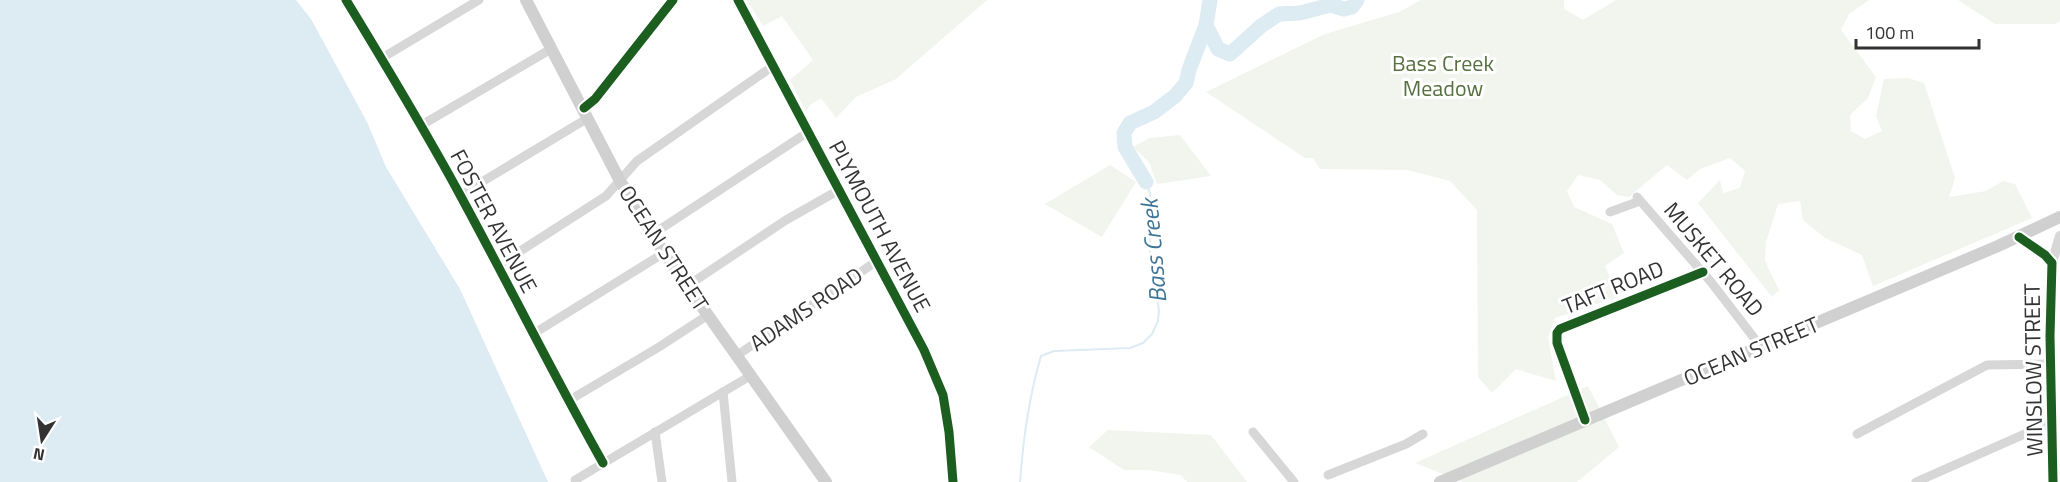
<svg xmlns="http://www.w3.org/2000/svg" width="2060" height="482" font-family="'Titillium Web',sans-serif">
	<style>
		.green { fill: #f1f5ed }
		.water { fill: #ddebf3 }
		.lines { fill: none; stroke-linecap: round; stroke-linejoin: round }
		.stream { stroke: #ddebf3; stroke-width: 2 }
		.river { stroke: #ddebf3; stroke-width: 15 }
		.minor { stroke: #d7d7d7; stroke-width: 9 }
		.tertiary { stroke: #d7d7d7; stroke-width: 10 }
		.secondary { stroke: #d0d0d0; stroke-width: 12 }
		.cycleway-casing { stroke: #fff; stroke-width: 13 }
		.cycleway { stroke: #1b5e20; stroke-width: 9 }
		.labels { text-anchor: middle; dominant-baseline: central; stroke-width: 6; stroke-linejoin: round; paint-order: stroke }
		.park-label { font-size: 22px; fill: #56703f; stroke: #fff }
		.street-label { font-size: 22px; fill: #333; stroke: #fff }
		.water-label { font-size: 24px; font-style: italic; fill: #3f7597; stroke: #fff }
	</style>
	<rect width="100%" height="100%" fill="#fff"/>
	<g class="green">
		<polygon points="747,0 987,0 896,79 856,97 836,118 821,98 810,105 806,112 790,80 813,60 782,16 763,26"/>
		<polygon points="1421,0 1564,0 1564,9 1583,20 1616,0 1869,0 1849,14 1841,30 1876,77 1868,98 1850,115 1851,131 1865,139 1882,131 1876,116 1884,79 1908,78 1924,83 1955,178 1949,197 1986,191 2003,181 2015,184 2032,218 1873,286 1862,255 1825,238 1803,220 1800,201 1778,204 1766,242 1765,261 1779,290 1772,297 1698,203 1720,180 1723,193 1740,188 1745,171 1730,158 1700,169 1687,180 1667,165 1629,197 1617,195 1600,180 1578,175 1567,191 1574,207 1612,224 1624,253 1605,266 1618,297 1555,318 1548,338 1556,381 1516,369 1492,393 1478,377 1477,210 1450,181 1407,170 1320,169 1313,158 1305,158 1206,92 1325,34 1399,12"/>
		<polygon points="1958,0 2060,0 2060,21 2055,24 1995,24"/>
		<polygon points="1180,135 1211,176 1157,184 1149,162 1133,147 1150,138"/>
		<polygon points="1110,165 1136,182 1102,237 1045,204"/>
		<polygon points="1588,386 1619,447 1577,482 1464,482 1415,463"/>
		<polygon points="1108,430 1211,435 1247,482 1187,482 1181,475 1148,470 1124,470 1089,447"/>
	</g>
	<polygon class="water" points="0,0 296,0 311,19 367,122 386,167 460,289 548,482 0,482"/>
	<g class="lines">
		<path class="stream" d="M1020,482C1023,440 1029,397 1041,356L1054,351L1130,348L1143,343L1152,334L1158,321L1159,310L1150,259V194L1146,182"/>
		<g class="river">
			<polyline points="1206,25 1218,49 1230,54 1261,26 1279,14 1300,13 1331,5 1344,9 1352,7 1357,0"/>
			<polyline points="1146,182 1125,147 1124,133 1130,123 1154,112 1175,96 1186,83 1189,70 1206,25 1210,0"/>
		</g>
		<g class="minor">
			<path d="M346,0C385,64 423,127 459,193C508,283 553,374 603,463"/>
			<polyline points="382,58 479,0"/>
			<polyline points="584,108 595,99 673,0"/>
			<polyline points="420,126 551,49"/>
			<polyline points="460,195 588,118"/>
			<polyline points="1637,197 1711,282 1761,347"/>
			<polyline points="1610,212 1640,201"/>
			<polyline points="653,234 808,132"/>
			<polyline points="497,266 606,196 637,161 773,66"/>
			<polyline points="687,286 786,220 839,190"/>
			<polyline points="533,334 664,253"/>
			<polyline points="736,356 877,261"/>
			<polyline points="723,392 732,482"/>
			<polyline points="568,401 659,347 708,315"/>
			<polyline points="1585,420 1557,343 1557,333 1560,329 1703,272"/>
			<polyline points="655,432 662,482"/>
			<polyline points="1253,432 1294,482"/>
			<polyline points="1857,434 1987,365 2050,364"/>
			<polyline points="1328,475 1406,444 1423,434"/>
			<polyline points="575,480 750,376"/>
			<polyline points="1916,482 2052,422"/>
		</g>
		<g class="tertiary">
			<polyline points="738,0 924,350 943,395 949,432 953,482"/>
			<polyline points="2019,237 2045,255 2052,263 2050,336 2053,482"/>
			<polyline points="2052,263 2060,236"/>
		</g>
		<g class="secondary">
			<polyline points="526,0 620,181 664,253 826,482"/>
			<polyline points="1440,482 1998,246 2060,217"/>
		</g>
		<g class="cycleway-casing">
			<g id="cycleway">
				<path d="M346,0C385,64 423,127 459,193C508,283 553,374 603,463"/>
				<polyline points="738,0 924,350 943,395 949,432 953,482"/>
				<polyline points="584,108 595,99 673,0"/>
				<polyline points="2019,237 2045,255 2052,263 2050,336 2053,482"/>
				<polyline points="1585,420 1557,343 1557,333 1560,329 1703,272"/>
			</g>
		</g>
		<use href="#cycleway" class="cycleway"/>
	</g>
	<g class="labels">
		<g class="park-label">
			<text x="1443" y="63">Bass Creek<tspan x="1443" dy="25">Meadow</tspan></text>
		</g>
		<g class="street-label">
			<text transform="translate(494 221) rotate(62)">FOSTER AVENUE</text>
			<text transform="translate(880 226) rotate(62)">PLYMOUTH AVENUE</text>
			<text transform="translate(664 248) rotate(57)">OCEAN STREET</text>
			<text transform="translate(1714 259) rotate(50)">MUSKET ROAD</text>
			<text transform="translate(1613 287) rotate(-22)">TAFT ROAD</text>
			<text transform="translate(806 309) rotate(-34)">ADAMS ROAD</text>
			<text transform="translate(1751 351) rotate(-23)">OCEAN STREET</text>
			<text transform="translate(2033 370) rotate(-91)">WINSLOW STREET</text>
		</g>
		<g class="water-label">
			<text transform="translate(1153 251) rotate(-95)">Bass Creek</text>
		</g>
	</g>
	<g transform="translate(42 440) rotate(192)" stroke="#ffffff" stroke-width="4.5" paint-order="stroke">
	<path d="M0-4.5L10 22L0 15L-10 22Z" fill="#333333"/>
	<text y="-9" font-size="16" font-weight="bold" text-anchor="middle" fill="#333333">N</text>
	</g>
	<path d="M1856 39v9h123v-9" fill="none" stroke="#333333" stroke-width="3"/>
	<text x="1865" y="39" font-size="18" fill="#333333" stroke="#ffffff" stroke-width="4.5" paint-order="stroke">100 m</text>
</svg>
